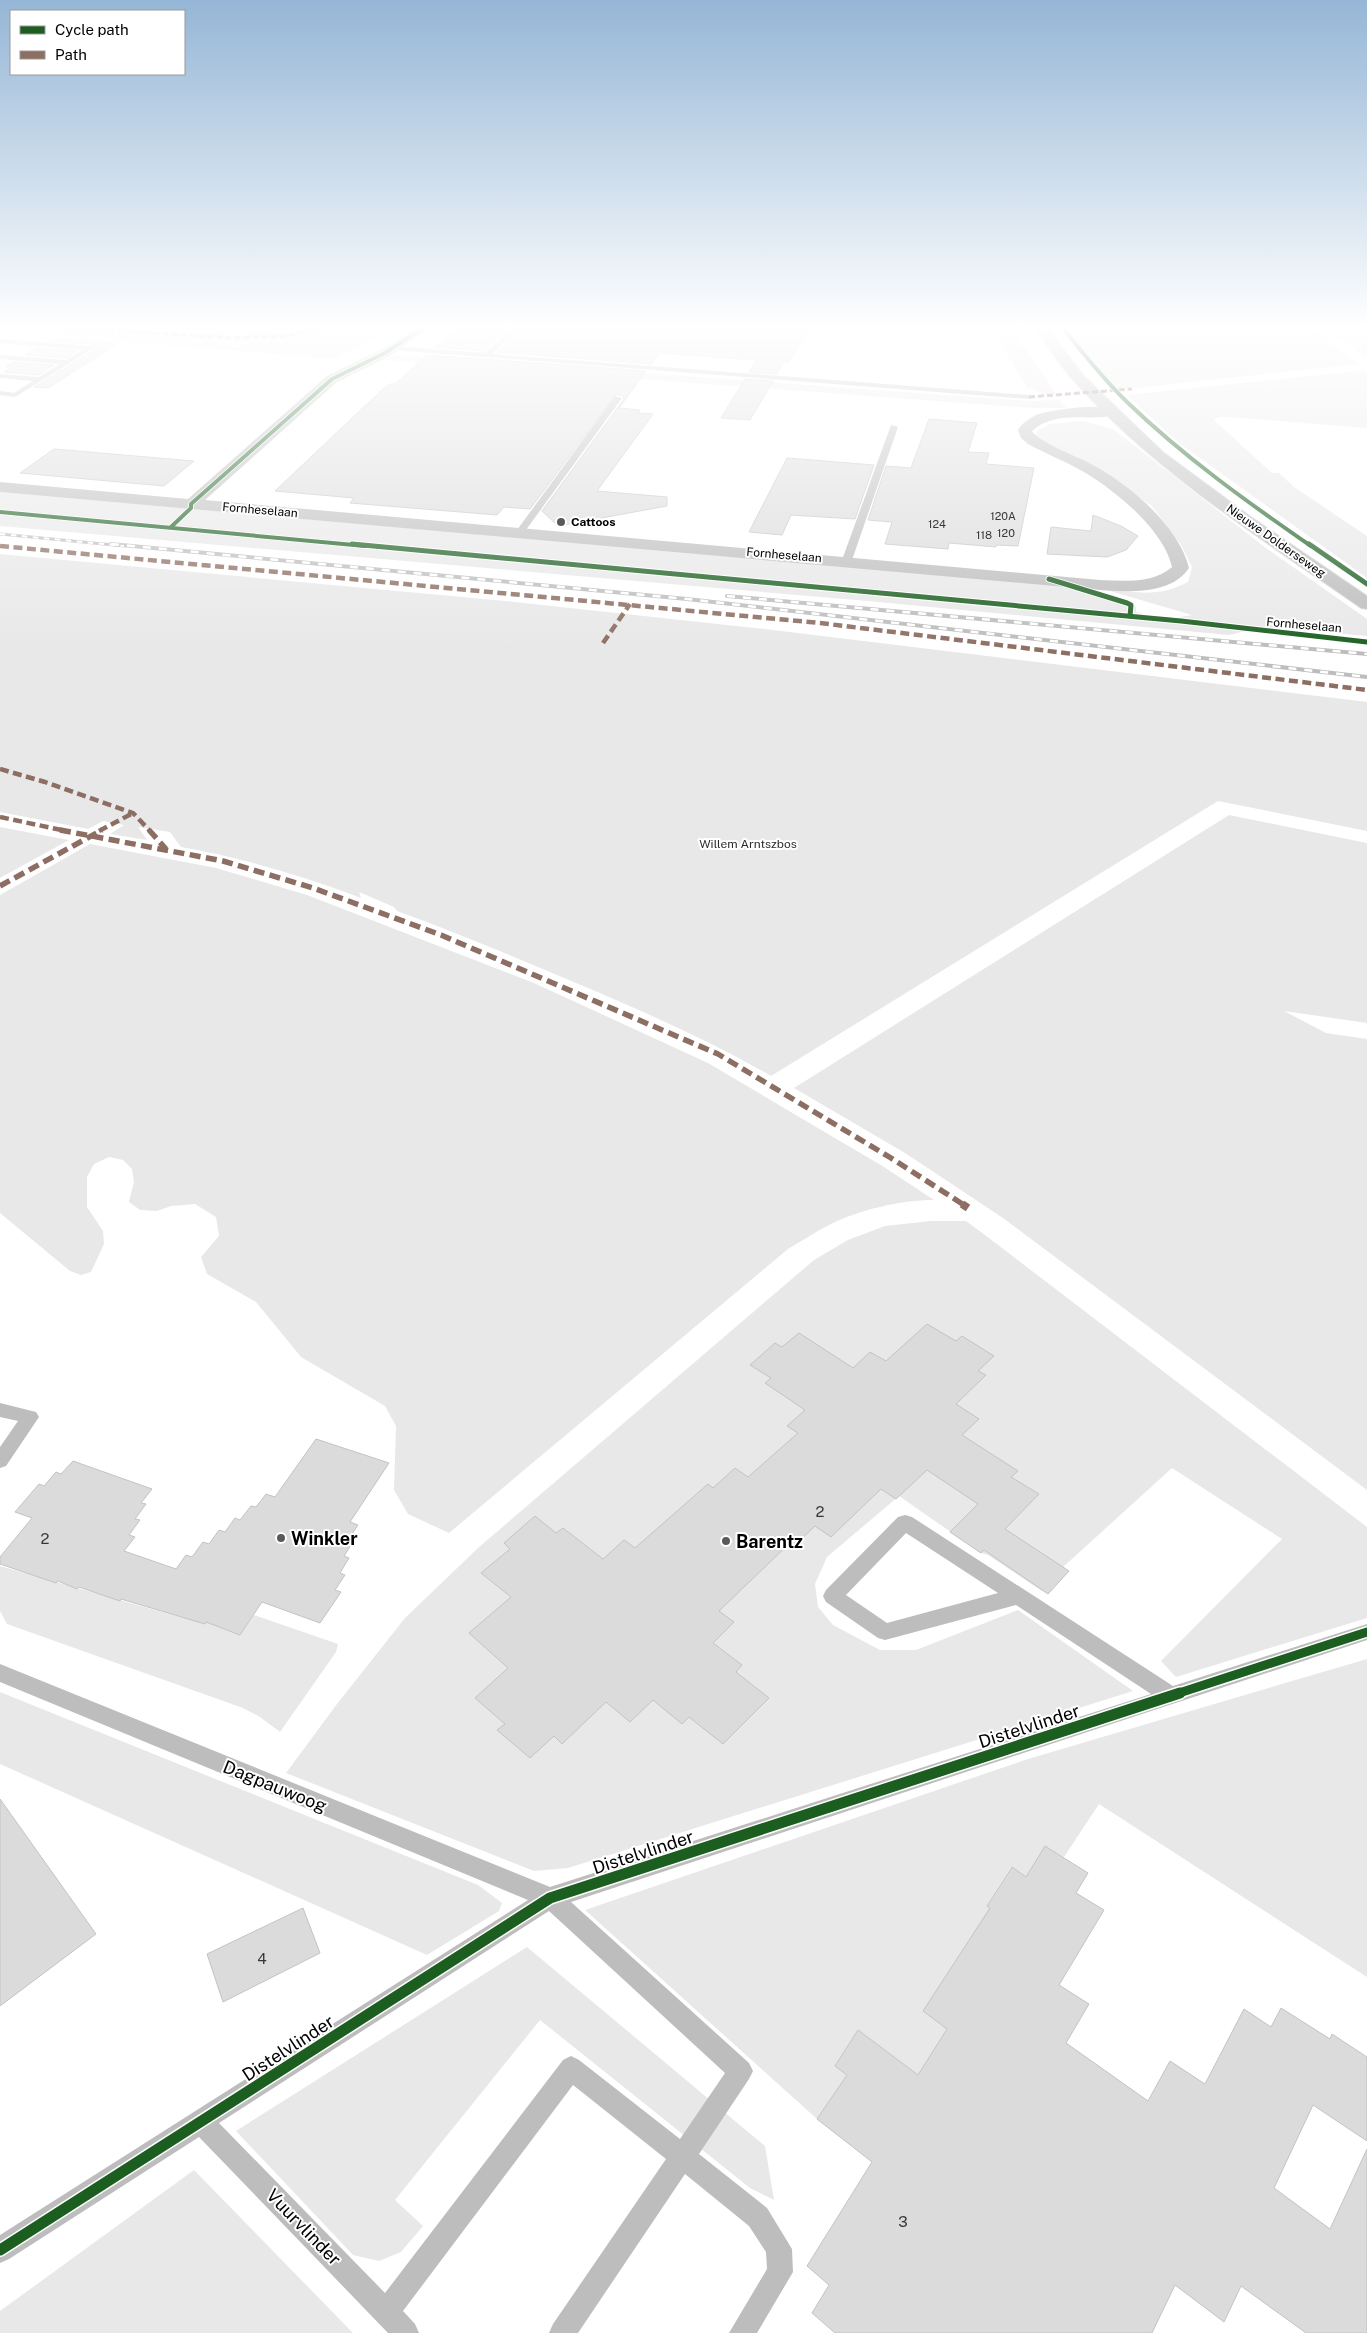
<svg xmlns="http://www.w3.org/2000/svg" width="1367" height="2333" font-family="'Public Sans',sans-serif">
	<style>
		.green { fill: #e8e8e8 }
		.building { fill: #dbdbdb; stroke: #c3c3c3 }
		.lines { fill: none; stroke-linecap: round; stroke-linejoin: round }
		.primary-casing { stroke: #dbdbdb; stroke-width: 2 }
		.lane { fill: #bdbdbd; fill-rule: evenodd }
		.street { fill: #bdbdbd; fill-rule: evenodd }
		.primary { fill: #bdbdbd; fill-rule: evenodd }
		.rail-far1-casing { stroke: #bdbdbd; stroke-width: 3 }
		.rail-casing { stroke: #bdbdbd; stroke-width: 4 }
		.rail-far1 { stroke: #fff; stroke-width: 2; stroke-dasharray: 5.5; stroke-linecap: butt }
		.rail { stroke: #fff; stroke-width: 2.5; stroke-dasharray: 8; stroke-linecap: butt }
		.quiet-far3 { stroke: #8d6e63; stroke-width: 3; stroke-dasharray: 6 3; stroke-linecap: butt }
		.quiet-far2 { stroke: #8d6e63; stroke-width: 4.5; stroke-dasharray: 9 4.5; stroke-linecap: butt }
		.quiet-far1 { stroke: #8d6e63; stroke-width: 5.5; stroke-dasharray: 11 5.5; stroke-linecap: butt }
		.quiet { stroke: #8d6e63; stroke-width: 8; stroke-dasharray: 14 8; stroke-linecap: butt }
		.cycleway-far3-casing { stroke: #fff; stroke-width: 5.5 }
		.cycleway-far2-casing { stroke: #fff; stroke-width: 7 }
		.cycleway-far1-casing { stroke: #fff; stroke-width: 12 }
		.cycleway-casing { stroke: #fff; stroke-width: 14 }
		.cycleway-far3 { stroke: #1b5e20; stroke-width: 4 }
		.cycleway-far2 { stroke: #1b5e20; stroke-width: 5 }
		.cycleway-far1 { stroke: #1b5e20; stroke-width: 9 }
		.cycleway { stroke: #1b5e20; stroke-width: 11 }
		.poi-dot { fill: #595959; stroke: #fff; stroke-width: 2 }
		.labels { text-anchor: middle; dominant-baseline: central; stroke-width: 4; stroke-linejoin: round; paint-order: stroke }
		.far-number-label { font-size: 11px; fill: #373737 }
		.far-street-label { font-size: 12px; fill: #000; stroke: #fff }
		.far-poi-label { font-size: 12px; font-weight: bold; fill: #000; stroke: #fff; text-anchor: start }
		.far-park-label { font-size: 12px; fill: #2c2c2c; stroke: #fff }
		.near-number-label { font-size: 15px; fill: #373737 }
		.near-poi-label { font-size: 18px; font-weight: bold; fill: #000; stroke: #fff; text-anchor: start }
		.near-street-label { font-size: 18px; fill: #000; stroke: #fff }
	</style>
	<rect width="100%" height="100%" fill="#fff"/>
	<g class="green">
		<polygon points="0,327 390,327 366,343 333,359 0,331"/>
		<polygon points="991,327 1011,327 1056,394 1044,394 1027,387"/>
		<polygon points="1065,327 1311,327 1358,364 1116,390"/>
		<polygon points="1324,327 1367,327 1367,358"/>
		<polygon points="395,355 959,396 1029,401 1060,400 1066,408 1032,408 382,360"/>
		<polygon points="1360,371 1367,372 1367,428 1229,417 1218,417 1214,420 1272,473 1279,473 1294,487 1367,536 1367,578 1179,443 1127,395"/>
		<path d="M1083,421L1113,429L1266,548L1367,619V636L1263,627L1229,635L867,601L0,526V492L1063,586L1136,607V612C1153,618 1174,619 1192,615L1103,589C1137,592 1157,598 1188,582L1192,567L1181,545L1152,506L1090,464L1051,446L1036,436L1038,430L1050,424Z"/>
		<path d="M0,554L505,601L773,630L1367,702V831L1218,801L771,1076C707,1039 638,1009 569,980C512,956 455,932 397,911L394,907L359,892L361,898C303,876 243,858 181,847L170,832L138,827L147,840L110,834L124,825L103,821L88,829L0,812Z"/>
		<polygon points="1229,815 1367,843 1367,1023 1284,1011 1326,1033 1367,1039 1367,1490 1003,1218 905,1153 794,1088"/>
		<polygon points="0,827 69,840 0,878"/>
		<path d="M90,844L216,868L307,895L534,983L708,1063L884,1167L934,1200C900,1200 859,1210 829,1225C815,1232 802,1241 788,1249L449,1533L408,1514L394,1490L396,1426L385,1406L301,1357L256,1302L207,1274L201,1257L219,1236L216,1217L195,1204L171,1206L157,1211L140,1210L129,1202L134,1182L132,1169L123,1160L109,1157L94,1164L87,1177V1207L103,1231L104,1244L91,1272L81,1275L70,1271L0,1213V895Z"/>
		<polygon points="931,1221 966,1221 985,1235 1367,1527 1367,1618 1176,1677 1161,1661 1282,1539 1172,1468 1062,1568 1042,1591 988,1555 981,1553 899,1496 827,1557 815,1584 818,1607 833,1625 880,1650 916,1650 1018,1610 1133,1691 568,1868 534,1871 286,1773 337,1704 405,1618 478,1548 814,1260 848,1240 885,1226"/>
		<polygon points="0,1566 183,1618 185,1616 205,1624 206,1622 240,1635 254,1615 338,1644 336,1652 280,1732 260,1717 243,1708 7,1624 0,1611"/>
		<polygon points="1367,1659 1367,1977 1099,1804 1064,1857 1045,1846 1026,1877 1011,1867 987,1905 997,1913 972,1935 923,2011 947,2029 918,2075 858,2030 835,2066 847,2075 817,2119 585,1910 1028,1759"/>
		<polygon points="0,1692 478,1885 502,1903 499,1911 427,1955 0,1764"/>
		<polygon points="527,1947 765,2146 774,2200 750,2188 540,2020 395,2200 423,2226 401,2252 379,2261 353,2255 236,2131"/>
		<polygon points="194,2170 353,2333 0,2333 0,2311"/>
	</g>
	<g class="building">
		<polygon points="458,327 510,327 484,351 435,347"/>
		<polygon points="521,327 810,327 789,362 784,362 777,374 749,372 756,360 660,353 651,364 497,352"/>
		<polygon points="53,338 119,343 48,388 34,387 96,349 90,344 48,341"/>
		<polygon points="36,348 77,351 66,358 25,355"/>
		<polygon points="427,355 646,371 619,408 640,410 638,413 653,414 597,491 667,497 667,506 558,526 542,511 624,399 623,396 616,394 530,509 504,507 497,515 350,503 354,498 275,491 384,388 390,384 395,384"/>
		<polygon points="13,362 54,365 39,375 4,372 12,367 5,367"/>
		<polygon points="745,379 773,381 750,420 721,418"/>
		<polygon points="929,419 977,423 968,452 989,453 986,464 1034,468 1018,546 996,545 996,547 949,543 948,549 885,544 892,522 868,520 886,466 911,468"/>
		<polygon points="54,449 194,461 164,486 20,473"/>
		<polygon points="787,458 874,465 855,519 791,515 782,535 749,532"/>
		<polygon points="1093,515 1121,526 1138,536 1126,550 1107,557 1047,554 1051,527 1091,531"/>
		<polygon points="927,1324 956,1341 962,1336 994,1356 978,1371 986,1375 956,1404 979,1419 962,1435 1018,1471 1011,1477 1039,1494 1005,1529 1069,1571 1048,1594 984,1550 981,1553 950,1532 978,1504 927,1470 896,1499 881,1489 831,1537 815,1526 796,1544 792,1541 719,1611 734,1622 713,1643 742,1665 736,1672 769,1698 723,1744 689,1717 682,1724 653,1700 630,1722 606,1702 562,1744 554,1736 530,1758 497,1730 505,1724 475,1698 508,1668 469,1633 511,1597 481,1573 510,1549 504,1543 535,1516 556,1533 563,1528 603,1559 624,1540 635,1548 708,1484 713,1488 735,1468 748,1477 798,1433 787,1426 805,1410 765,1383 771,1378 750,1365 775,1343 782,1347 799,1333 853,1368 870,1352 886,1361"/>
		<polygon points="316,1439 389,1463 350,1522 358,1525 348,1540 353,1542 344,1556 349,1558 340,1573 345,1575 335,1590 341,1592 320,1623 262,1602 240,1635 206,1622 205,1624 121,1599 120,1601 79,1587 77,1589 58,1581 56,1583 0,1564 0,1557 32,1518 15,1512 39,1484 44,1486 56,1472 61,1474 73,1461 152,1489 141,1503 146,1504 135,1519 140,1520 129,1535 135,1537 124,1551 176,1569 186,1555 192,1557 203,1542 209,1544 219,1530 225,1532 235,1518 240,1520 251,1506 256,1507 266,1494 275,1497"/>
		<polygon points="0,1799 96,1934 0,2006"/>
		<polygon points="1045,1846 1088,1873 1076,1893 1104,1910 1059,1985 1089,2004 1066,2043 1148,2101 1170,2061 1205,2084 1244,2009 1271,2027 1281,2008 1330,2039 1332,2034 1367,2057 1367,2141 1313,2105 1274,2188 1330,2229 1367,2149 1367,2333 1306,2333 1241,2286 1224,2322 1175,2285 1152,2333 835,2333 812,2313 829,2285 807,2266 872,2162 817,2119 847,2075 835,2066 858,2030 918,2075 947,2029 923,2011 990,1908 987,1906 1012,1867 1026,1877"/>
		<polygon points="303,1908 320,1953 223,2002 207,1954"/>
	</g>
	<g class="lines">
		<g class="primary-casing">
			<path id="primary" d="M1035,327H1047L1084,376L1163,452L1251,517L1367,596V609L1361,608C1262,539 1156,473 1075,382C1060,366 1047,345 1035,327Z"/>
		</g>
		<g class="lane">
			<polygon points="512,327 519,327 493,354 1029,395 1033,397 1029,399 393,350 389,348 393,346 485,353"/>
			<polygon points="0,339 90,346 94,348 15,397 0,395 0,391 14,393 33,381 0,378 0,374 39,377 60,364 0,359 0,355 66,360 83,350 0,343"/>
			<polygon points="615,396 622,398 523,534 517,534 517,530"/>
			<polygon points="891,425 898,427 852,560 844,562 842,560"/>
			<polygon points="0,1403 36,1412 39,1417 6,1466 0,1468 0,1447 18,1421 0,1417"/>
			<path d="M905,1515L912,1517L1173,1686L1367,1624V1640L571,1902L749,2063L753,2071L749,2079L699,2154L767,2208L792,2249L793,2272L757,2333H729L767,2269L766,2252L749,2226L685,2174L578,2333H549L553,2324L666,2159L573,2085L403,2311L415,2324L419,2333H388L199,2137L9,2259L0,2263V2235L528,1900L0,1682V1664L550,1887L1151,1694L1016,1605L885,1640L878,1638L826,1602L823,1596L826,1590L898,1517ZM906,1533L998,1593L887,1623L846,1595ZM549,1911L725,2073L680,2139L579,2060L571,2056L563,2060L385,2293L219,2123Z"/>
		</g>
		<path class="street" d="M417,327H431L390,356L337,382L205,500L1100,580C1125,581 1152,584 1172,567C1164,531 1119,494 1089,475C1070,463 1048,455 1028,444L1021,438L1018,430C1022,423 1029,419 1036,415C1049,410 1110,401 1118,412L1116,415C1087,422 1057,409 1032,431L1033,433C1049,447 1072,454 1091,464C1128,483 1179,526 1189,568C1171,595 1128,592 1100,590L0,492V482L188,499L327,376L380,350Z"/>
		<use href="#primary" class="primary"/>
		<g class="rail-far1-casing">
			<polyline id="rail-far1" points="0,534 124,546"/>
		</g>
		<g class="rail-casing">
			<g id="rail">
				<polyline points="111,544 687,599 1367,677"/>
				<polyline points="727,596 1367,654"/>
			</g>
		</g>
		<use href="#rail-far1" class="rail-far1"/>
		<use href="#rail" class="rail"/>
		<g class="quiet-far3">
			<polyline points="64,327 230,338 287,336 318,327"/>
			<polyline points="1029,397 1132,389"/>
		</g>
		<g class="quiet-far2">
			<polyline points="0,546 820,623 1367,690"/>
			<polyline points="603,643 630,604"/>
			<polyline points="0,769 45,782 133,813 150,831"/>
			<polyline points="0,817 66,831"/>
			<polyline points="99,831 133,813"/>
		</g>
		<g class="quiet-far1">
			<polyline points="60,830 223,861 313,888 441,935 718,1054 891,1158 964,1205"/>
			<polyline points="149,830 166,849"/>
			<polyline points="0,886 102,830"/>
		</g>
		<polyline class="quiet" points="962,1204 968,1208"/>
		<g class="cycleway-far3-casing">
			<g id="cycleway-far3">
				<path d="M1062,327C1083,353 1103,379 1127,402C1183,456 1247,502 1311,546"/>
				<polyline points="0,512 365,546"/>
				<polyline points="171,527 191,508 191,504 332,379 385,353 425,327"/>
			</g>
		</g>
		<g class="cycleway-far2-casing">
			<g id="cycleway-far2">
				<polyline points="352,544 1181,621 1367,642"/>
				<polyline points="1309,544 1367,584"/>
				<polyline points="1049,579 1127,603 1131,605 1130,616"/>
			</g>
		</g>
		<g class="cycleway-far1-casing">
			<polyline id="cycleway-far1" points="1176,1694 1367,1632"/>
		</g>
		<g class="cycleway-casing">
			<polyline id="cycleway" points="0,2250 550,1898 1180,1693"/>
		</g>
		<use href="#cycleway-far3" class="cycleway-far3"/>
		<use href="#cycleway-far2" class="cycleway-far2"/>
		<use href="#cycleway-far1" class="cycleway-far1"/>
		<use href="#cycleway" class="cycleway"/>
	</g>
	<linearGradient id="sky" x2="0" y2="1"><stop stop-color="#95b6d6"/><stop offset="0.5" stop-color="#fff"/><stop offset="1" stop-color="#fff" stop-opacity="0"/></linearGradient>
	<rect width="1367" height="653" fill="url(#sky)"/>
	<g class="poi-dot">
		<circle cx="561" cy="522" r="5"/>
		<circle cx="281" cy="1538" r="5"/>
		<circle cx="726" cy="1541" r="5"/>
	</g>
	<g class="labels">
		<g class="far-number-label">
			<text x="1003" y="516">120A</text>
			<text x="937" y="524">124</text>
			<text x="1006" y="533">120</text>
			<text x="984" y="535">118</text>
		</g>
		<g class="far-street-label">
			<text transform="translate(260 510) rotate(5)">Fornheselaan</text>
			<text transform="translate(1276 541) rotate(35)">Nieuwe Dolderseweg</text>
			<text transform="translate(784 555) rotate(5)">Fornheselaan</text>
			<text transform="translate(1304 625) rotate(5)">Fornheselaan</text>
		</g>
		<g class="far-poi-label">
			<text x="571" y="522">Cattoos</text>
		</g>
		<g class="far-park-label">
			<text x="748" y="844">Willem Arntszbos</text>
		</g>
		<g class="near-number-label">
			<text x="820" y="1511">2</text>
			<text x="45" y="1538">2</text>
			<text x="262" y="1958">4</text>
			<text x="903" y="2221">3</text>
		</g>
		<g class="near-poi-label">
			<text x="291" y="1538">Winkler</text>
			<text x="736" y="1541">Barentz</text>
		</g>
		<g class="near-street-label">
			<text transform="translate(1029 1726) rotate(-18)">Distelvlinder</text>
			<text transform="translate(275 1786) rotate(22)">Dagpauwoog</text>
			<text transform="translate(643 1852) rotate(-18)">Distelvlinder</text>
			<text transform="translate(288 2048) rotate(-33)">Distelvlinder</text>
			<text transform="translate(304 2227) rotate(46)">Vuurvlinder</text>
		</g>
	</g>
	<rect x="10" y="10" width="175" height="65" fill="#ffffff" stroke="#999999"/>
	<rect x="20" y="26" width="25" height="8" fill="#1b5e20" stroke="#999999"/>
	<text x="55" y="35" font-size="15" fill="#000000">Cycle path</text>
	<rect x="20" y="51" width="25" height="8" fill="#8d6e63" stroke="#999999"/>
	<text x="55" y="60" font-size="15" fill="#000000">Path</text>
</svg>
